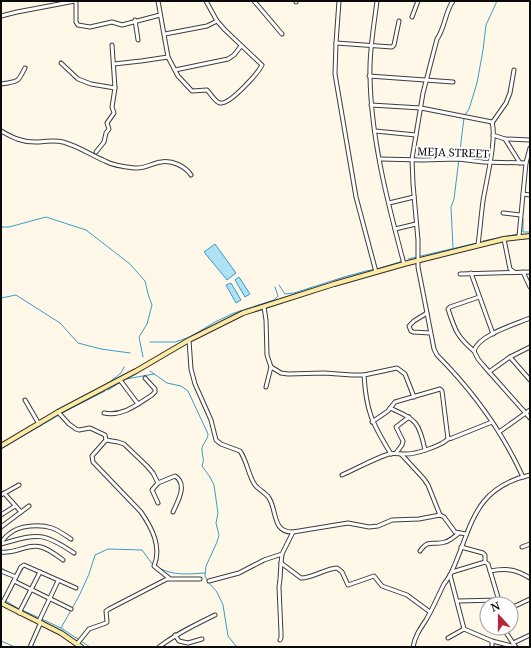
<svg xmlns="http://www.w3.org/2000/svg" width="531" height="648" font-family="'Noto Serif',serif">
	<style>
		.water { fill: #aee1f4; stroke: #379dc9 }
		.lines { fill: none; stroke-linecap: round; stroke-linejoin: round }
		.stream { stroke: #379dc9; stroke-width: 1 }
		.street-casing { stroke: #3d3d3d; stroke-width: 5 }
		.secondary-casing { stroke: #2c2c2c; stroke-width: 6 }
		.street { stroke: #fff; stroke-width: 3 }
		.secondary { stroke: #fdeba4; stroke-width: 4 }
		.labels { text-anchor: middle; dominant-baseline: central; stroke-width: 4; stroke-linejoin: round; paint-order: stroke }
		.street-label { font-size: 11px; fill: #0a0a0a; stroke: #fff }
	</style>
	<rect width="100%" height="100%" fill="#fff8e8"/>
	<g class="water">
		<polygon points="215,244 236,273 227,280 204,252"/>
		<polygon points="239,277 250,294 245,297 235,280"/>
		<polygon points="231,283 241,300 236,303 226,285"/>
	</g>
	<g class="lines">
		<g class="stream">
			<polyline points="465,115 469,109 477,83 483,50 486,25 497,1"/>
			<polyline points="523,219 523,232 530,232"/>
			<polyline points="1,227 9,227 46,217 86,230 130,264 145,281 148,294 152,305 147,324 139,337 143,357"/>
			<polyline points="483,241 518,234"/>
			<polyline points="453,248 451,207 454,199 464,118"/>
			<polyline points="408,259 477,243"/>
			<polyline points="279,285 285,294 294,293 344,277 366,271 377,269 403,261"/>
			<polyline points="1,298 16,295 60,323 78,343 101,349 130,353"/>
			<polyline points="150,342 175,342 190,337 215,322 234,313 274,300 278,296 275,287"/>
			<path d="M150,371L167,383L181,386L188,391L208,434C208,440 202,444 202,449C202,458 205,457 202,466L210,477L214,485L218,513L216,523L219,535L217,542L206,566L205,576L209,583L217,592L223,605L228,636L236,646L238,647"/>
			<polyline points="126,379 154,374"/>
			<polyline points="106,385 121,373 124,367"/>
			<polyline points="108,390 124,380"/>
			<polyline points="62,413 105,391"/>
			<polyline points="1,443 11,438"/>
			<polyline points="1,449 59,415"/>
			<polyline points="1,568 13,574"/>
			<path d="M159,568C174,576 188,574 205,573"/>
			<polyline points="16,580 24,567"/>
			<polyline points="1,598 19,609"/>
			<polyline points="6,600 15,583"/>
			<polyline points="22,610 61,628 90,647"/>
			<polyline points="61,628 79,596 89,574 95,555 108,549 142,550 153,565"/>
			<polyline points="1,641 15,647"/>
		</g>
		<g class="street-casing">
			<g id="street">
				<polyline points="76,1 76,22 78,25 90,27 112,22 122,25 160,15"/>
				<path d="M158,1L168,57L178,76L192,91L207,90C211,94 215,102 220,103C230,105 258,73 262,65L225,30L217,21L206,1"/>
				<polyline points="254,1 282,34"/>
				<polyline points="296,1 296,2"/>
				<polyline points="339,1 336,43 335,74 356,197 376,272"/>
				<path d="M377,1C374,26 369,51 370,76C371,139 388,204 404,264"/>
				<path d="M453,1C445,12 445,28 437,39L423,93L412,159L413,184L418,240V267L434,349L437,355C472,390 502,431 523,477"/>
				<polyline points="1,16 17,12 75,1"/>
				<polyline points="412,17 418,1"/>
				<polyline points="135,20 138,40"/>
				<polyline points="165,34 207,26 217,21"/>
				<polyline points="336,43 392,47 394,45 399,21"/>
				<polyline points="61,63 78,79 91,84 115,88"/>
				<polyline points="114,64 141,61 168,57"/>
				<polyline points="175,70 228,59 234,55 241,46"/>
				<polyline points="369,76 453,82"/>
				<path d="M1,84C18,81 17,84 25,68"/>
				<path d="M371,105L421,108L492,122C497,139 486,182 483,201C481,216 480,230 478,245"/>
				<polyline points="492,123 506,103 510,93 514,70"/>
				<path d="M1,131C13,138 24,143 39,142C47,141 55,140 63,142C78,146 91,155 105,161C114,166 125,167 135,168C145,169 152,163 161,162C172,160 185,166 191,175"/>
				<polyline points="375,131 416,135"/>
				<polyline points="493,135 505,139 520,163"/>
				<polyline points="505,139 530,140"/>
				<polyline points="96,152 104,142 106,133 109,129 107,123 114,113 112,107 115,88 112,45"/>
				<polyline points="380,159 422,160 458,159 483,162 526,163"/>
				<polyline points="523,194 530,195"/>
				<polyline points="389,203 414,197"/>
				<polyline points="503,213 520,215"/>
				<polyline points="395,229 416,224"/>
				<polyline points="519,236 526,163 530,148"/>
				<polyline points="504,239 510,269 514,272"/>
				<polyline points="523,272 530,287"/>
				<polyline points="471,273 493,334"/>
				<polyline points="460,274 530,272"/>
				<polyline points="264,307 266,320 267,355 271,367 266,387"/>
				<polyline points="427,313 414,321 409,326 411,331 413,332 430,333"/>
				<path d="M530,318C516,324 478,335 474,351L478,359L483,365L530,418"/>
				<path d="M189,340L191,369L195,384L211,420L216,440L221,444L240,451C247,461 249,477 255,485C259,490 266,493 269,498C277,510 272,533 293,532L348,523L369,527L378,526L392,520L419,519L440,515L444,517L455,532L466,534"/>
				<path d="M474,351C457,337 455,330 448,309L450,307L479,297"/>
				<polyline points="510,357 530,380"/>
				<polyline points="271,367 281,373 288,374 324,373 352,375 364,375 397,368 405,374 414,397"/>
				<polyline points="489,372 510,357 530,347"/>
				<path d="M364,375C366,411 372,423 391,454"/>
				<polyline points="120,380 138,404"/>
				<polyline points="25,400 39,424"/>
				<path d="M390,408C416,420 419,421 425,450"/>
				<path d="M58,412L69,424L76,429L79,430L90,428L105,435L106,440L92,456L93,462L141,512C152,528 162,547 154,566L169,578"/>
				<path d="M104,413C122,417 138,404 152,395L155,392V389L145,378"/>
				<polyline points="372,422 388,411 395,402 440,389 442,391 448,439 452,438 492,422"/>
				<polyline points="499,432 530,410"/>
				<polyline points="106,440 118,442 124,444 147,466 153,473 158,483 152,490 158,503"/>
				<polyline points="396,453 402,445 403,441 396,427 409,417"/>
				<polyline points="401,454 424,479 428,485 440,515"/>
				<path d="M342,475C358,468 373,459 389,454C394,453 398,454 404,454C414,455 441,446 448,439"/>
				<path d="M158,483L175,476C188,484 178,501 173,512"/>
				<polyline points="4,493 21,512"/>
				<polyline points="1,495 19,485"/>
				<polyline points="1,515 15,506"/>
				<polyline points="1,527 29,506"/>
				<path d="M1,543C3,540 6,536 9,534C19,525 40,524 52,528C58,530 65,535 71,539"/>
				<path d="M1,544C37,534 42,531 74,553"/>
				<polyline points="461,547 483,553 485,555 485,562"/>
				<polyline points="522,547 530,544"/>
				<path d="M420,551C429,538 434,546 445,542C450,541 455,536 459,533"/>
				<path d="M1,552C16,554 28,543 41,547C49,549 56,555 63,560"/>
				<path d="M281,563L301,578C313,578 324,569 337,568L342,572L348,585L374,576L382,586L407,595L430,612"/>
				<polyline points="1,571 16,577"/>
				<path d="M490,571C507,568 515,569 530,578"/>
				<polyline points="452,572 485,562 488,564 500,604"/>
				<polyline points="14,581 71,609"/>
				<polyline points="209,581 239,573 264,560 282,554"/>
				<polyline points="458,601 499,600"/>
				<polyline points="2,604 21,567 24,565 76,588"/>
				<polyline points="511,608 530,599"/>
				<polyline points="19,613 40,572"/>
				<polyline points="39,621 58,581"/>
				<polyline points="503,628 515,646"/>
				<polyline points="464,629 492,641 516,647"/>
				<polyline points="175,635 179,641 188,643 202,639"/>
				<polyline points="448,638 464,629 450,575"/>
				<polyline points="280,640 281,638 281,633 279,587 280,579 281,563 282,554 293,532"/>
				<polyline points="492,641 492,647"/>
				<polyline points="513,643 530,635"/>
				<polyline points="77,644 89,629 106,623 107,622 106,611 109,609 167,579 200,579"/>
				<polyline points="30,647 41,622"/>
				<path d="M159,647C177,633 195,625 215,615"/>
				<path d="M413,647C415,636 420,629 426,620C433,608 438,596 444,584C447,580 450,576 452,571C472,527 473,488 530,475"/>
			</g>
		</g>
		<g class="secondary-casing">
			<g id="secondary">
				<polyline points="1,446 58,412 136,371 189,340 243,313 334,284 404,264 504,239 530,236"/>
				<polyline points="1,603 61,633 81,647"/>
			</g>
		</g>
		<use href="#street" class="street"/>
		<use href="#secondary" class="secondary"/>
	</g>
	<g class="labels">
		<g class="street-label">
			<text transform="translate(453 152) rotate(2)">MEJA STREET</text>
		</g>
	</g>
	<rect width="531" height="648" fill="none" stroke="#0a0a0a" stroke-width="4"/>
	<g transform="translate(499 616) rotate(339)"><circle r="19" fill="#ffffff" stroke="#9d9d9d"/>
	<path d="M0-3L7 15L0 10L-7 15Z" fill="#b6263b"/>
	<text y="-6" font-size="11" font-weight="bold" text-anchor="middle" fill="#0a0a0a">N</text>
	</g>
</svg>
